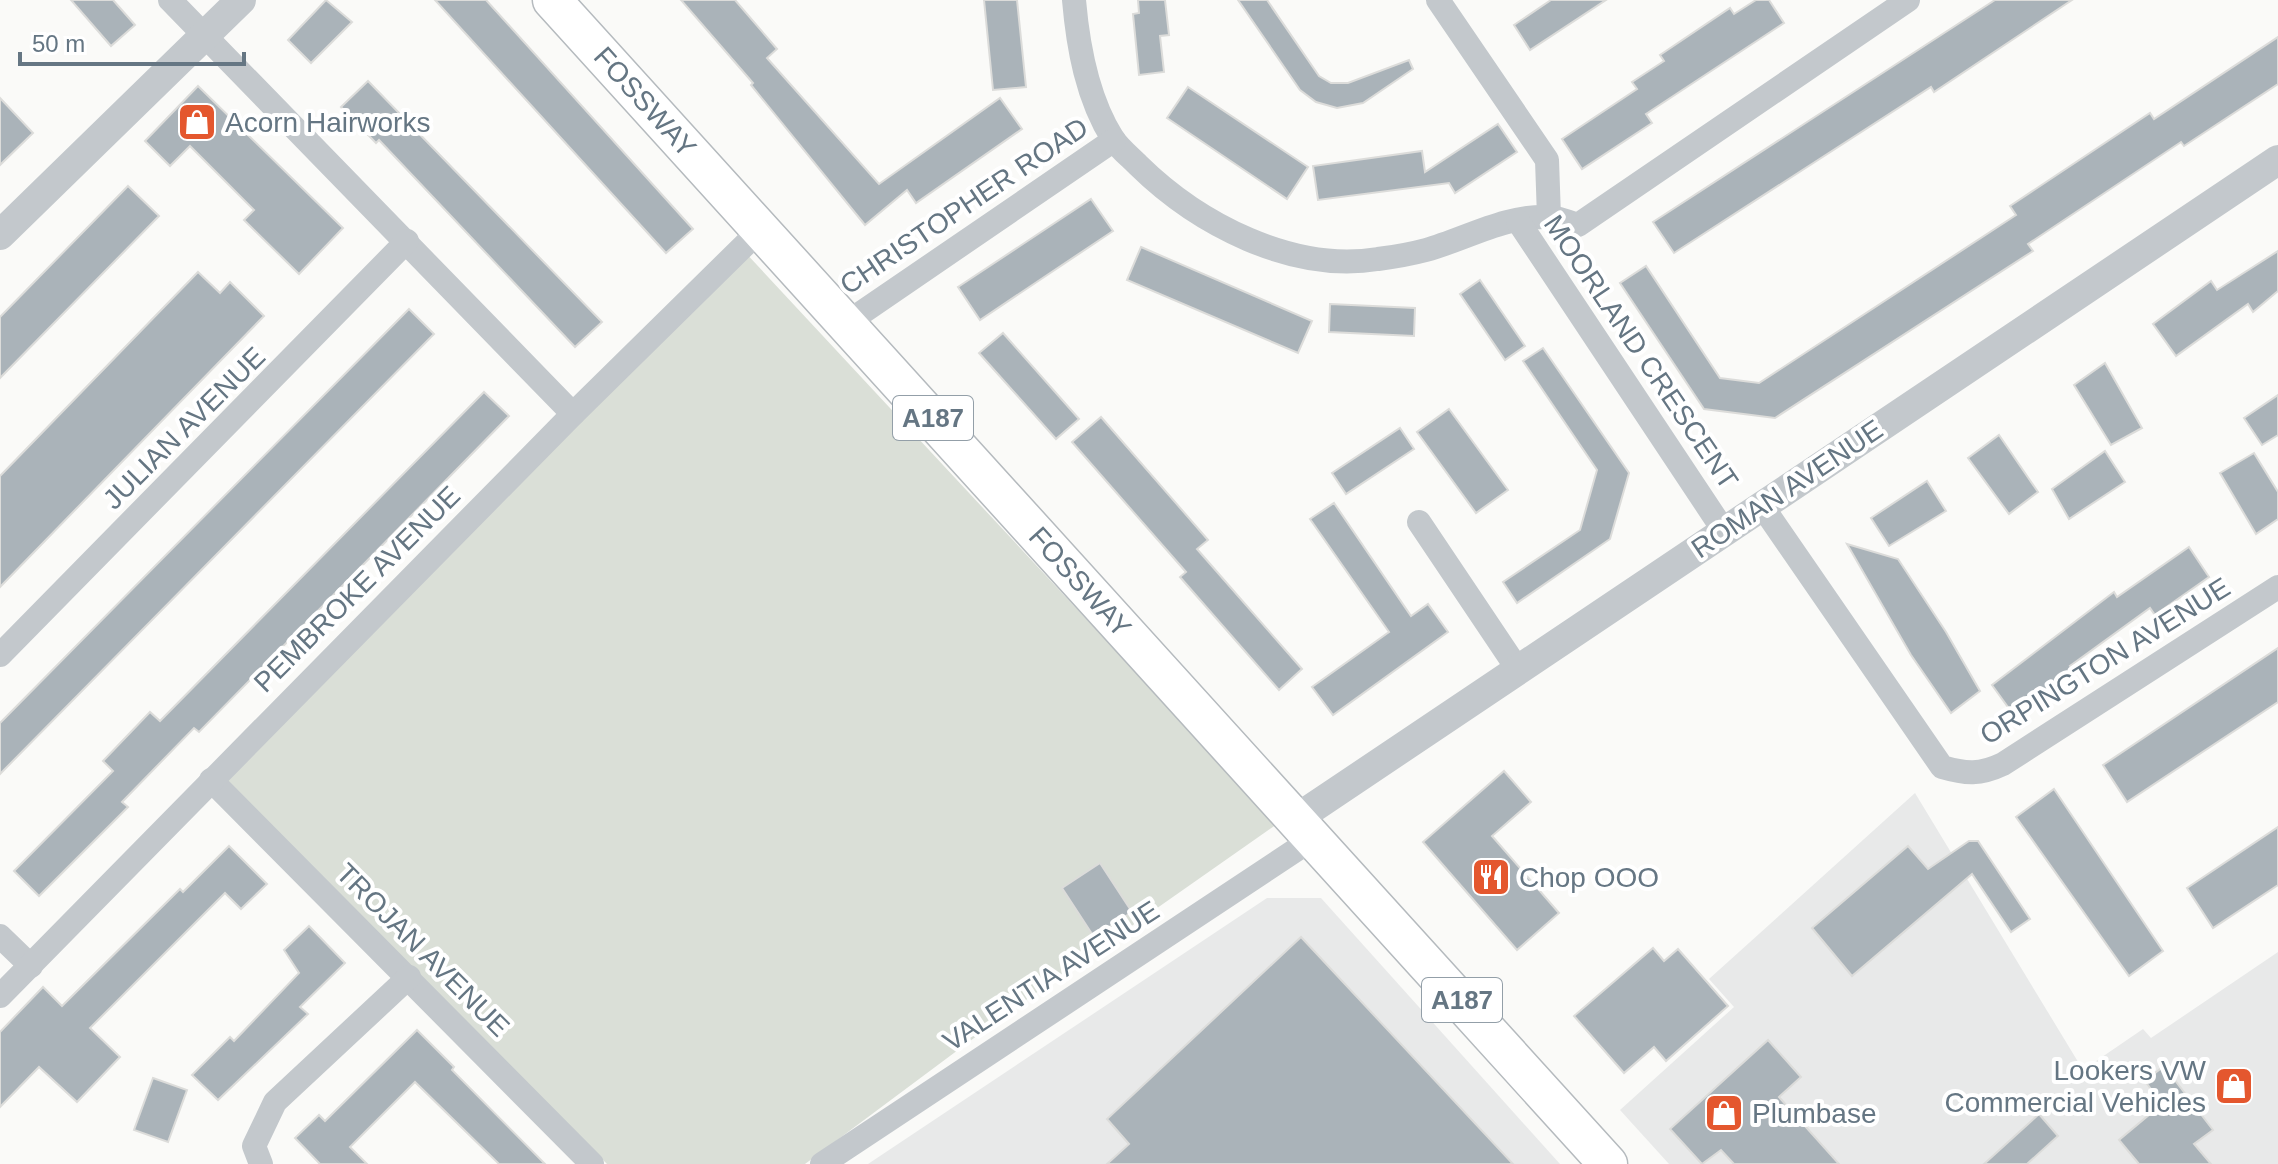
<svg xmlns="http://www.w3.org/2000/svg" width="2278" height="1164" font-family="Arial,sans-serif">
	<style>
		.built { fill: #e8e9e9 }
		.green { fill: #dadfd7 }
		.building { fill: #aab3b9; stroke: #dcdcda; stroke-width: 2 }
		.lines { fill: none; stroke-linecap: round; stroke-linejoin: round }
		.primary-casing { stroke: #b5babe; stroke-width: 41 }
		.minor { stroke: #c3c8cc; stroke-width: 24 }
		.tertiary { stroke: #c3c8cc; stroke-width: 30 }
		.primary { stroke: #fff; stroke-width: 38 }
		.labels { text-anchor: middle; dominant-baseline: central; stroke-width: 8; stroke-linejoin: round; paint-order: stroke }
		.shield { fill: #fff; stroke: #939fa8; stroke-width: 2 }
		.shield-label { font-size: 26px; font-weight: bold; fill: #657683 }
		.street-label { font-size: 28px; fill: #657683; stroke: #fff }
		.poi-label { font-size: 28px; fill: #657683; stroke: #fff; text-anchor: start }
	</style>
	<rect width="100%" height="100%" fill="#fafaf8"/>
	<g class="built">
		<polygon points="1915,793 2083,1070 2143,1029 2151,1038 2278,952 2278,1164 1669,1164 1620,1110 1734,1007 1709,979"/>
		<polygon points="1267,898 1321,898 1560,1164 868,1164"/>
	</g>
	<polygon class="green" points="743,250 1277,824 1013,1009 805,1164 607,1164 225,779"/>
	<g class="building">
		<polygon points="71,0 113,0 135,25 111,46"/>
		<polygon points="326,0 352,22 311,63 288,40"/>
		<polygon points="435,0 486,0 693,229 666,253"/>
		<polygon points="681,0 735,0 777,49 767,58 879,184 1000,98 1022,129 916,203 907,190 865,225 751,85 753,83"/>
		<polygon points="984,0 1017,0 1026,87 993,90"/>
		<polygon points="1138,0 1165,0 1169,35 1160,36 1164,72 1139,75 1133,14 1139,13"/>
		<polygon points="1238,0 1267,0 1319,76 1331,83 1348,83 1409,60 1413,69 1363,103 1337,108 1316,102 1300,90"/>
		<polygon points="1551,0 1606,0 1530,50 1514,25"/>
		<polygon points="1756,0 1769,0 1784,23 1646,114 1652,123 1582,169 1562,139 1637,89 1632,82 1664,61 1660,55 1730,8 1734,14"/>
		<polygon points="1995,0 2072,0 1934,92 1931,87 1674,253 1653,222"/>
		<polygon points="2278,37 2278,84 2184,146 2181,142 2028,244 2033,251 1775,418 1704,409 1620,283 1646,266 1720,378 1759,383 2016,215 2010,206 2150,113 2154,119"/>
		<polygon points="368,81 602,322 575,347 379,140 376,143 341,107"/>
		<polygon points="198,86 343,228 299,274 244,220 254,210 190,146 170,166 145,141"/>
		<polygon points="1188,87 1308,167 1287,199 1167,118"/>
		<polygon points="0,98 33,133 0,165"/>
		<polygon points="1498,124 1517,152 1455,193 1449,183 1318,200 1313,166 1422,151 1425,172"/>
		<polygon points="128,186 159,216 0,378 0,317"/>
		<polygon points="1091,199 1113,231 980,320 958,287"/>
		<polygon points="1141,247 1312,321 1298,353 1127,280"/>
		<polygon points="2278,251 2278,291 2253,312 2248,304 2176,356 2153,324 2211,281 2217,290"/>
		<polygon points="198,272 220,293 230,282 264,316 0,587 0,476"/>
		<polygon points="1480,280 1525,346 1505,360 1460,294"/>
		<polygon points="1330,304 1415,308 1414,336 1329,332"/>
		<polygon points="409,309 434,334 0,774 0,723"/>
		<polygon points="1003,333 1079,419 1056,439 979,353"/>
		<polygon points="1543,348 1629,473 1610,539 1517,603 1503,582 1580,530 1597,470 1523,361"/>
		<polygon points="2105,363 2142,428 2111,445 2074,385"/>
		<polygon points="484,392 509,416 199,732 194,728 122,802 128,807 39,896 14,871 113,771 103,761 150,712 160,721"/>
		<polygon points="2278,395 2278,435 2262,445 2244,418"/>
		<polygon points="1449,409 1508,490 1476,513 1417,432"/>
		<polygon points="1101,417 1208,540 1197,549 1302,669 1279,690 1180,577 1186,572 1072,442"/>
		<polygon points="1400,428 1414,449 1346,494 1332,473"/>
		<polygon points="1999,435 2038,492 2009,514 1968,458"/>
		<polygon points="2105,451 2125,482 2069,519 2052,489"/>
		<polygon points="2254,453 2278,492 2278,519 2256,534 2220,473"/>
		<polygon points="1927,481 1946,511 1889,546 1871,518"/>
		<polygon points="1334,503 1411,616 1428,604 1448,632 1333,715 1312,687 1389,632 1310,519"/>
		<polygon points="1847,544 1898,559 1946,632 1980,691 1951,713 1911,655"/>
		<polygon points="2189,547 2209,577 2155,615 2150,608 2070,666 2073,670 2013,714 1992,685 2114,592 2117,597"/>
		<polygon points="2278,648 2278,702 2127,802 2103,765"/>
		<polygon points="1504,771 1531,802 1492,836 1559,913 1517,950 1423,842"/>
		<polygon points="2054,789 2163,951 2129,976 2016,817"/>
		<polygon points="2278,827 2278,885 2213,928 2187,888"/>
		<polygon points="1969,841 1978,841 2030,919 2011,932 1972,874 1852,976 1812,928 1908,846 1928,869"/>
		<polygon points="229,846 267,884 241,909 225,893 90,1028 120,1057 77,1102 39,1067 0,1107 0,1032 43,987 62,1006 180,889 183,892"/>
		<polygon points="1100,863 1132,912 1094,937 1062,888"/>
		<polygon points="309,926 345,963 300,1007 308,1014 218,1100 192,1075 230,1037 234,1041 299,973 284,950"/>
		<polygon points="1301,937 1513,1164 1107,1164 1129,1144 1107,1119"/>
		<polygon points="1653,948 1664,961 1678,949 1728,1006 1666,1061 1654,1047 1624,1073 1574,1016"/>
		<polygon points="417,1030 454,1067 452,1070 545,1164 499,1164 415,1082 350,1147 367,1164 320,1164 295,1138 319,1115 325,1121"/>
		<polygon points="1768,1040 1801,1077 1779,1097 1839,1164 1734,1164 1721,1150 1702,1164 1670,1129"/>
		<polygon points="2164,1066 2213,1130 2194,1144 2211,1164 2139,1164 2119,1140 2162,1104 2145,1081"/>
		<polygon points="153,1078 187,1090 168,1142 134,1130"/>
		<polygon points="2039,1114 2058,1136 2027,1164 1984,1164"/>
	</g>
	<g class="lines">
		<g class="primary-casing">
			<polyline id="primary" points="552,0 1608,1164"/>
		</g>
		<g class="minor">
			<polyline points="170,0 573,414"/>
			<path d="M1074,0C1078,47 1087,98 1113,139C1119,148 1130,157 1138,165C1198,224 1292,273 1378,259C1394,257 1411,254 1426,250C1466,239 1505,215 1549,217C1558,218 1569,222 1578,225L1908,0"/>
			<polyline points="1438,0 1547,160 1549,217"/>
			<polyline points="1518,221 1724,531"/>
			<polyline points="848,322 1114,140"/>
			<path d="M1762,506L1942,767C1966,774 1980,775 2003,764L2278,587"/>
			<polyline points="1419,522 1519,671"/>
			<polyline points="0,655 407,241"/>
			<polyline points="211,780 592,1164"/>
			<polyline points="0,936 31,966"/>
			<polyline points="0,996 573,414 761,229"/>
			<polyline points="261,1164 254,1146 275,1102 409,977"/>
			<polyline points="822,1164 1314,838"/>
		</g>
		<g class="tertiary">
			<polyline points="0,235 241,0"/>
			<polyline points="1296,819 2278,160"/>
		</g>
		<use href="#primary" class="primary"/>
	</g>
	<defs>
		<g id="shop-square" transform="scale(2)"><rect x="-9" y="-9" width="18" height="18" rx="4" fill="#e4572e" stroke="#fff"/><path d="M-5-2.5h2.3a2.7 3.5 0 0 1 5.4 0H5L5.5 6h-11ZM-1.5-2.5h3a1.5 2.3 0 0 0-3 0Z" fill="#fff"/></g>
		<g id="restaurant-square" transform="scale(2)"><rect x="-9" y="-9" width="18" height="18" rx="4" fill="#e4572e" stroke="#fff"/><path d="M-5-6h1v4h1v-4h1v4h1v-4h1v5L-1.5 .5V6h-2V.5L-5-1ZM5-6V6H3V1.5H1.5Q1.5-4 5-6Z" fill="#fff"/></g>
	</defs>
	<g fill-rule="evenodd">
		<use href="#shop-square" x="197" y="122"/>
		<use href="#restaurant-square" x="1491" y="877"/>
		<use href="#shop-square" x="2234" y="1086"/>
		<use href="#shop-square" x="1724" y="1113"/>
	</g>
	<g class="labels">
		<g class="shield">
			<rect x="893" y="396" width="80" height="44" rx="6"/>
			<rect x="1422" y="978" width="80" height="44" rx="6"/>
		</g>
		<g class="shield-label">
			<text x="933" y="418">A187</text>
			<text x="1462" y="1000">A187</text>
		</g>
		<g class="street-label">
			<text transform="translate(645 102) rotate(48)">FOSSWAY</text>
			<text transform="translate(964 206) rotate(-34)">CHRISTOPHER ROAD</text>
			<text transform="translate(1641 352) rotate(56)">MOORLAND CRESCENT</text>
			<text transform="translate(184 428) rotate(-45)">JULIAN AVENUE</text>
			<text transform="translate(1787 489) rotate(-34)">ROMAN AVENUE</text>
			<text transform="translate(1080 582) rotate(48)">FOSSWAY</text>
			<text transform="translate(357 589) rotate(-45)">PEMBROKE AVENUE</text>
			<text transform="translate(2105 661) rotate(-32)">ORPINGTON AVENUE</text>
			<text transform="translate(423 950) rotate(45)">TROJAN AVENUE</text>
			<text transform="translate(1051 976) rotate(-33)">VALENTIA AVENUE</text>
		</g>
		<g class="poi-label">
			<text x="225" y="122">Acorn Hairworks</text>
			<text x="1519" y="877">Chop OOO</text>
			<text x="2206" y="1070" text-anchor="end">Lookers VW<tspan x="2206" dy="32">Commercial Vehicles</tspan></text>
			<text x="1752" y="1113">Plumbase</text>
		</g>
	</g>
	<path d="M20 52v12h224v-12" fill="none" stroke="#657683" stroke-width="4"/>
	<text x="32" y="52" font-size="24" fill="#657683" stroke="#ffffff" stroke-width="6" paint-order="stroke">50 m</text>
</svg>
